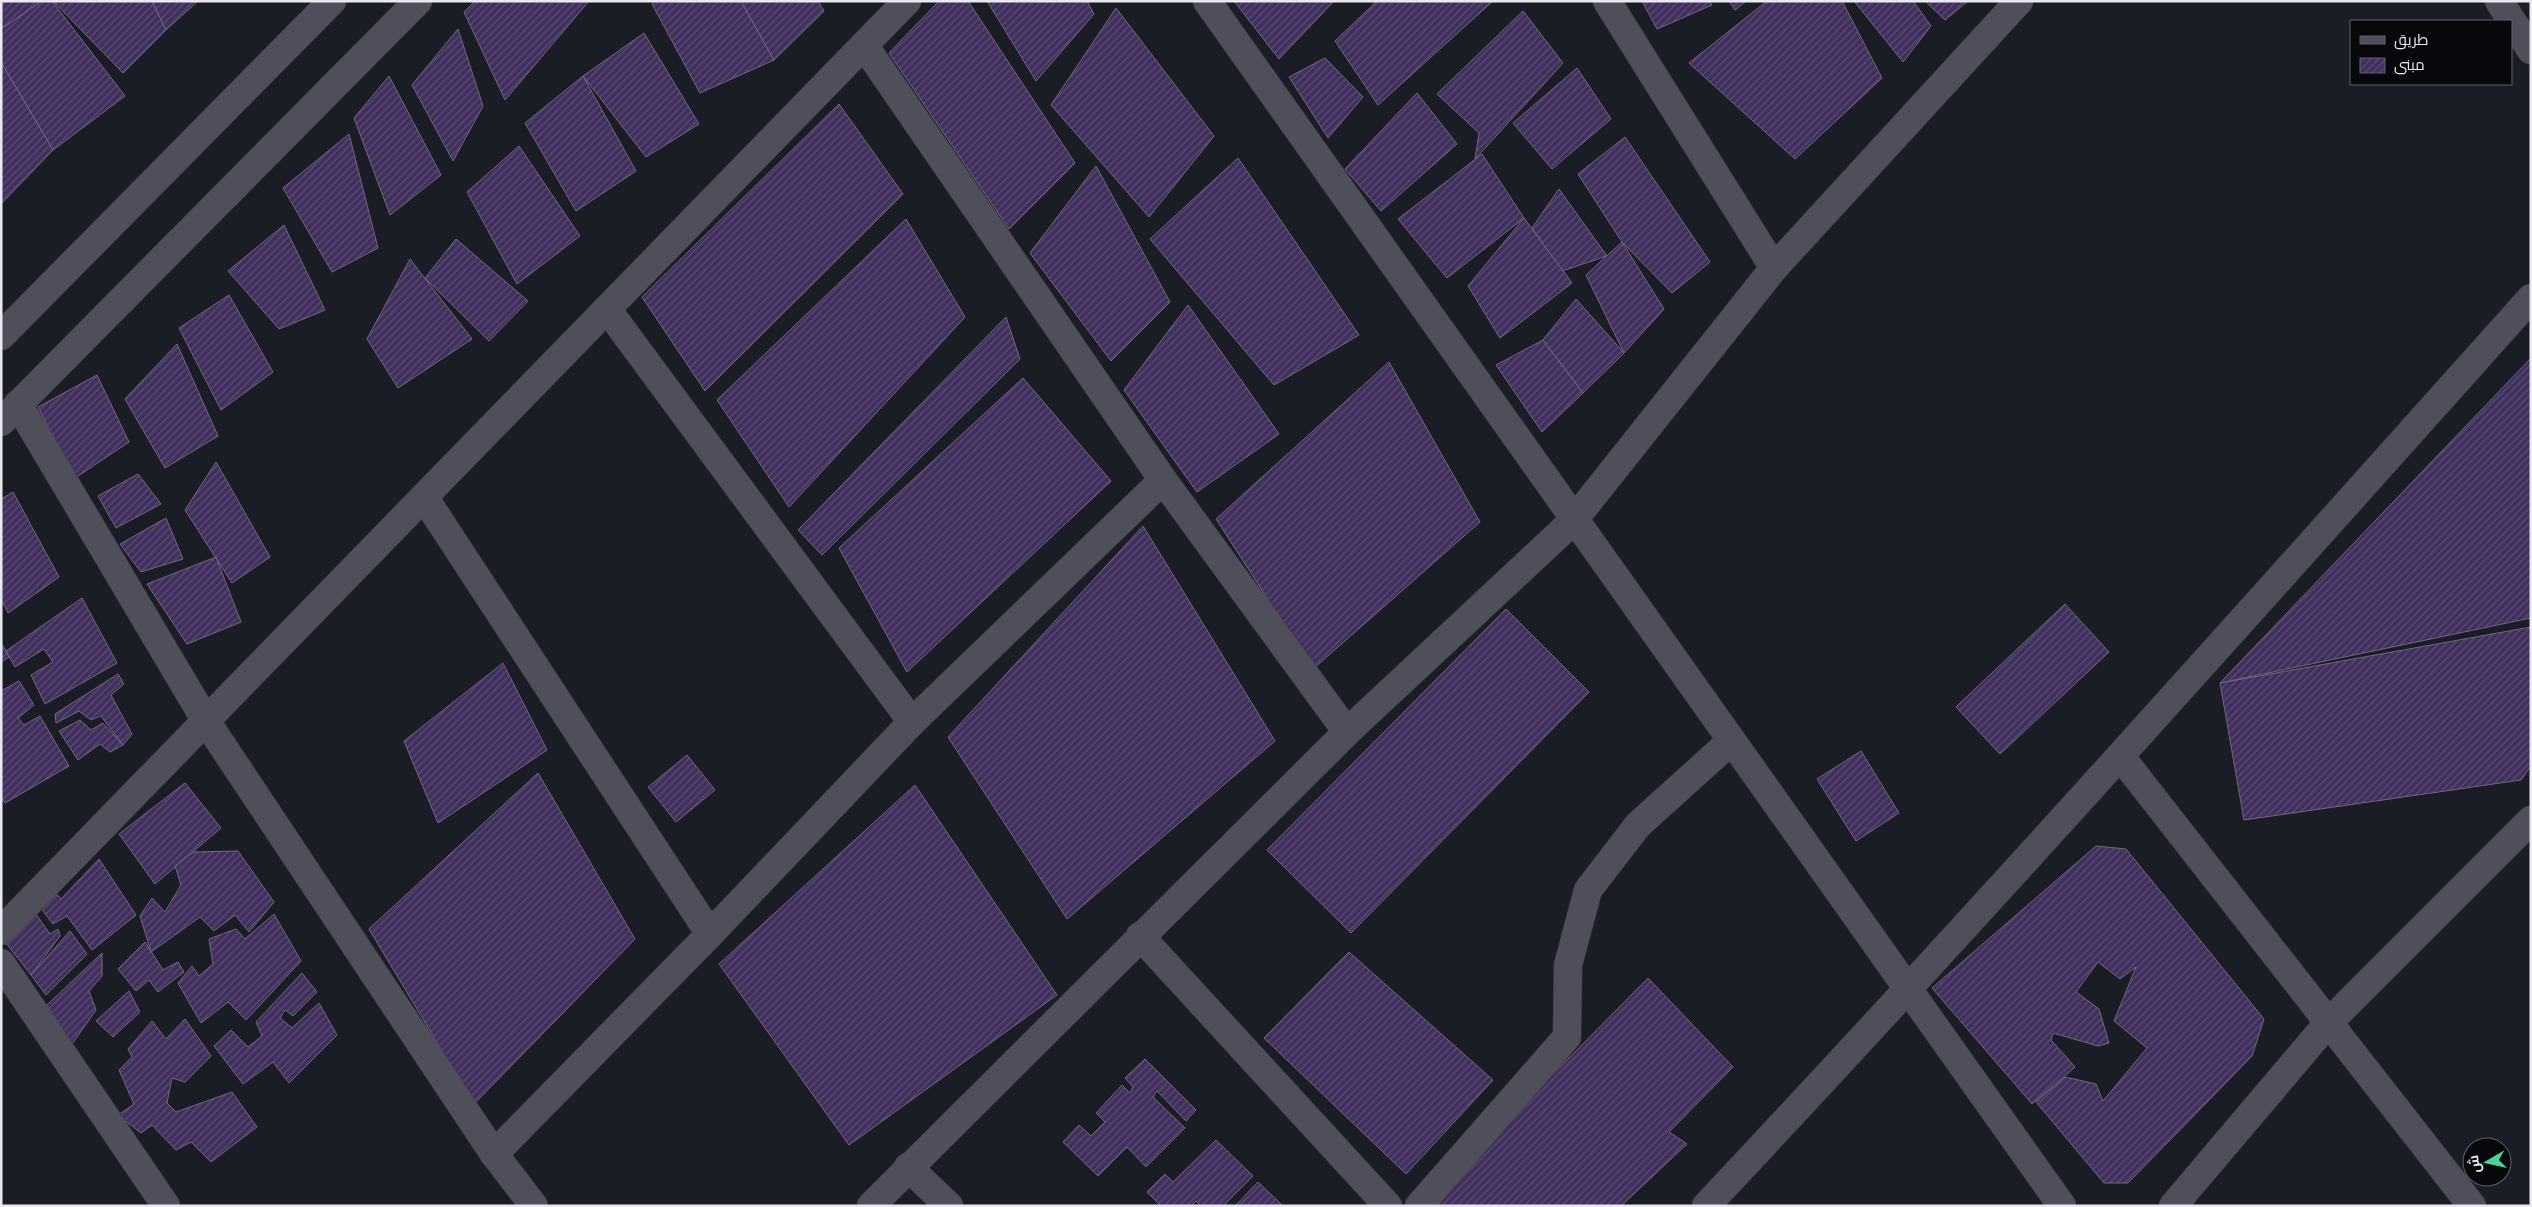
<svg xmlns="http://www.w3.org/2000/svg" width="2532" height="1207" font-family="Montserrat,Cairo,sans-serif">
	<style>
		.building { fill: url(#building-hatch); stroke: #6f6b77 }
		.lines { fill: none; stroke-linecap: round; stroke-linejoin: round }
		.minor-casing { stroke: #383941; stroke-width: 29 }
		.minor { stroke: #4e4f5a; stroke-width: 28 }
	</style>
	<defs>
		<pattern id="building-hatch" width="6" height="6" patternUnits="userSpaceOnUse" patternTransform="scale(1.25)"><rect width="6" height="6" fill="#402e5d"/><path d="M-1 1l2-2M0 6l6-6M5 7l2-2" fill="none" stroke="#5c4c75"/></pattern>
	</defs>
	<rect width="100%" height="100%" fill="#1b1d26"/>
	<g class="building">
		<polygon points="1,1 42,1 1,29"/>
		<polygon points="42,1 52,1 125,96 53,150 1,62 1,29"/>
		<polygon points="53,1 152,1 166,30 123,73"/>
		<polygon points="152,1 198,1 166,30"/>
		<polygon points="475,1 589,1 505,100 464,12"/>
		<polygon points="654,1 741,1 774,60 700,93 652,4"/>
		<polygon points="741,1 818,1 824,11 774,60"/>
		<polygon points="939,1 968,1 1075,163 1009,229 889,53"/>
		<polygon points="987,1 1087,1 1094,14 1036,81"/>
		<polygon points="1234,1 1334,1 1279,59"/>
		<polygon points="1377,1 1493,1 1378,105 1335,41"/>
		<polygon points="1642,1 1709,1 1712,5 1657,29"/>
		<polygon points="1729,1 1746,1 1735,10"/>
		<polygon points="1767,1 1842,1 1882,78 1795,159 1689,63"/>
		<polygon points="1854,1 1913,1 1931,26 1903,62"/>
		<polygon points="1925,1 1968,1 1945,20"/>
		<polygon points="1116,8 1214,136 1149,217 1051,105"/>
		<polygon points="1523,11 1563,63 1475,159 1479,133 1437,94"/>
		<polygon points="458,29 483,106 453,161 412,85"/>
		<polygon points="644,33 699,124 646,157 583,76"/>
		<polygon points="1325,58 1363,97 1328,138 1289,77"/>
		<polygon points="1,62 53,150 1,204"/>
		<polygon points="1577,68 1611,119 1552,169 1513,123"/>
		<polygon points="389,76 441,175 390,215 354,118"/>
		<polygon points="583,76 636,171 576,211 525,123"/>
		<polygon points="1417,93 1457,144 1381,211 1345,169"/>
		<polygon points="839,104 903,194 705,391 642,297"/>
		<polygon points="349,134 378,248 332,272 283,188"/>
		<polygon points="1625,137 1710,262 1672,293 1622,242 1578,174"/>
		<polygon points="519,146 580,236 517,284 467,192"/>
		<polygon points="1482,154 1524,218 1447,278 1398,219"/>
		<polygon points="1238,158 1359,335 1274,385 1150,239"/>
		<polygon points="1096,166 1170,302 1111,361 1030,253"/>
		<polygon points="1559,189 1607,256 1562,271 1532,228"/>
		<polygon points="1524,218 1572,283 1500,338 1468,286"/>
		<polygon points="906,219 965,317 789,507 717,400"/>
		<polygon points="284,225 325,310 279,329 228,271"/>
		<polygon points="456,239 528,301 489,341 425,278"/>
		<polygon points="1622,242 1664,309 1624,353 1586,275"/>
		<polygon points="410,259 472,339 398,388 367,339"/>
		<polygon points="229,295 273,372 221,410 179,328"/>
		<polygon points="1576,299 1624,353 1583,393 1543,340"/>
		<polygon points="1188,305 1279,434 1197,492 1124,390"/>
		<polygon points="1006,317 1020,359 822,555 798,530"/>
		<polygon points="1543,340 1583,393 1542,432 1496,365"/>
		<polygon points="177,344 218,436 165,468 125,399"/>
		<polygon points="2531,358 2531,618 2220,683"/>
		<polygon points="1389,362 1480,522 1313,669 1216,519"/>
		<polygon points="97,375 129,442 75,478 38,407"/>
		<polygon points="1023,378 1111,481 907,672 839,548"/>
		<polygon points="216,462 270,557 232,583 185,510"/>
		<polygon points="138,474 161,504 116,528 98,496"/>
		<polygon points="13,492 59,577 8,613 1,599 1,499"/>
		<polygon points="166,518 183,559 141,572 120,544"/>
		<polygon points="1143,526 1275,741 1067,919 948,737"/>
		<polygon points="216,557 241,622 187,644 147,584"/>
		<polygon points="82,598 117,663 45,704 31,675 53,662 44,649 15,667 6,651"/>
		<polygon points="2065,604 2109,652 2000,754 1956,707"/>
		<polygon points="1506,609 1589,692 1351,933 1267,850"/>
		<polygon points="2531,627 2531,766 2521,780 2244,820 2220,683"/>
		<polygon points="1,642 9,657 1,662"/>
		<polygon points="503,663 547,750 438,823 404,741"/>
		<polygon points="118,674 124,684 111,695 132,734 123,745 101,716 91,720 79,711 56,723 55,714"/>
		<polygon points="19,681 34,705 18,718 24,725 40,716 69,766 5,803 1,796 1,691"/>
		<polygon points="80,720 91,730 103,723 123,745 110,752 100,744 78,760 59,731"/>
		<polygon points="1861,751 1899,813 1856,841 1817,779"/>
		<polygon points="687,755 715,790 676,822 648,787"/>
		<polygon points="538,773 635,939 474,1104 369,929"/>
		<polygon points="185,783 221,828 155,884 119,834"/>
		<polygon points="915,785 1057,995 849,1145 719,964"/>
		<polygon points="2096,846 2126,849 2264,1019 2252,1056 2128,1183 2104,1183 2036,1102 2065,1077 2096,1084 2103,1101 2147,1048 2114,1021 2136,967 2120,979 2098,962 2076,992 2099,1009 2109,1043 2098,1046 2053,1033 2051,1040 2075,1067 2032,1104 1932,988"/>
		<polygon points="238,851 274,902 249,932 235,915 214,931 200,917 151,952 140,916 152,898 165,912 181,885 175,866 193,852"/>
		<polygon points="99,859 136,915 92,950 67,916 53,924 37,903 52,889 61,899"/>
		<polygon points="28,903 50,934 58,929 60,936 31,975 2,938"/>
		<polygon points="274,914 301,961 246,1020 228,1002 201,1023 178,983 192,966 199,976 213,964 209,939 236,929 245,939"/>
		<polygon points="70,931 87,954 46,995 31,975"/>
		<polygon points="145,942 163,970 178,962 184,972 158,992 149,980 136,991 118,969"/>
		<polygon points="1349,952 1493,1080 1406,1174 1264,1038"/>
		<polygon points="102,953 102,976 89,991 96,1010 72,1044 47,1005"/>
		<polygon points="302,973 317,992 293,1016 285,1010 280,1018 292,1028 319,1003 337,1035 289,1083 273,1062 243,1084 214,1046 231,1030 248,1047 262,1036 256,1022"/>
		<polygon points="1648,978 1733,1067 1669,1132 1687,1144 1621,1206 1441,1206 1432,1197"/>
		<polygon points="129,991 140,1012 113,1037 96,1021"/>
		<polygon points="185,1019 211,1056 185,1082 172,1078 167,1103 176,1112 232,1092 257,1127 211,1162 191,1142 176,1150 152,1125 141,1133 118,1115 134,1104 119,1070 132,1057 128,1049 152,1021 166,1039"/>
		<polygon points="1145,1059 1196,1110 1186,1121 1157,1091 1153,1097 1185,1128 1146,1167 1127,1147 1098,1176 1063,1142 1079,1125 1091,1136 1105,1122 1096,1113 1122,1085 1130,1093 1133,1087 1125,1078"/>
		<polygon points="1216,1140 1253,1176 1223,1206 1201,1206 1196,1201 1191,1206 1161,1206 1147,1192 1165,1174 1173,1182"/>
		<polygon points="1258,1182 1283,1206 1235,1206"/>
	</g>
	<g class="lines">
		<g class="minor-casing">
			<g id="minor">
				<polyline points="1207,1 2062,1206"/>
				<polyline points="1607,1 1774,268"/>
				<polyline points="2499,1 2531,50"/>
				<polyline points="864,45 1163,480 1347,732"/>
				<polyline points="607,309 912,722"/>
				<polyline points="1,336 332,1"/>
				<polyline points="18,404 206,721 494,1154 534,1206"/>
				<polyline points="1,422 418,1"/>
				<polyline points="424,497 710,934"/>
				<polyline points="2121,757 2472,1206"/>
				<polyline points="1,931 907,1"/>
				<polyline points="1140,936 1388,1206"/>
				<polyline points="1,963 166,1206"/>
				<polyline points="494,1154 710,934 912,722 1163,480"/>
				<polyline points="908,1167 949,1206"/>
				<polyline points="871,1206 1347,732 1573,521 1774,268 2019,1"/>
				<polyline points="1419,1206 1567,1037 1568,965 1588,890 1638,825 1731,741"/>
				<path d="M1706,1206C1986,908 2258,603 2531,298"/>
				<polyline points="2173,1206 2328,1023 2531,820"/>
			</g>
		</g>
		<use href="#minor" class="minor"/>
	</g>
	<rect width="2532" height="1207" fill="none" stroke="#e9eaf1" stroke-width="5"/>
	<rect x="2350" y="20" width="162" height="65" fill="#07080b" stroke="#616267"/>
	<rect x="2360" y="36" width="25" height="8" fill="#4e4f5a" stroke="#616267"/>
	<text x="2394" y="45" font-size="15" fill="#e9eaf1">طريق</text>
	<rect x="2360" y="58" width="25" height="15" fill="url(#building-hatch)" stroke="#616267"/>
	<text x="2394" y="70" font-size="15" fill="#e9eaf1">مبنى</text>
	<g transform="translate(2487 1162) rotate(261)"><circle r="24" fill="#07080b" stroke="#616267"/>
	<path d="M0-4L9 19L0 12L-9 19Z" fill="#4ad49c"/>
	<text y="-8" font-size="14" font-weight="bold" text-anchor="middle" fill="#e9eaf1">ش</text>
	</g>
</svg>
